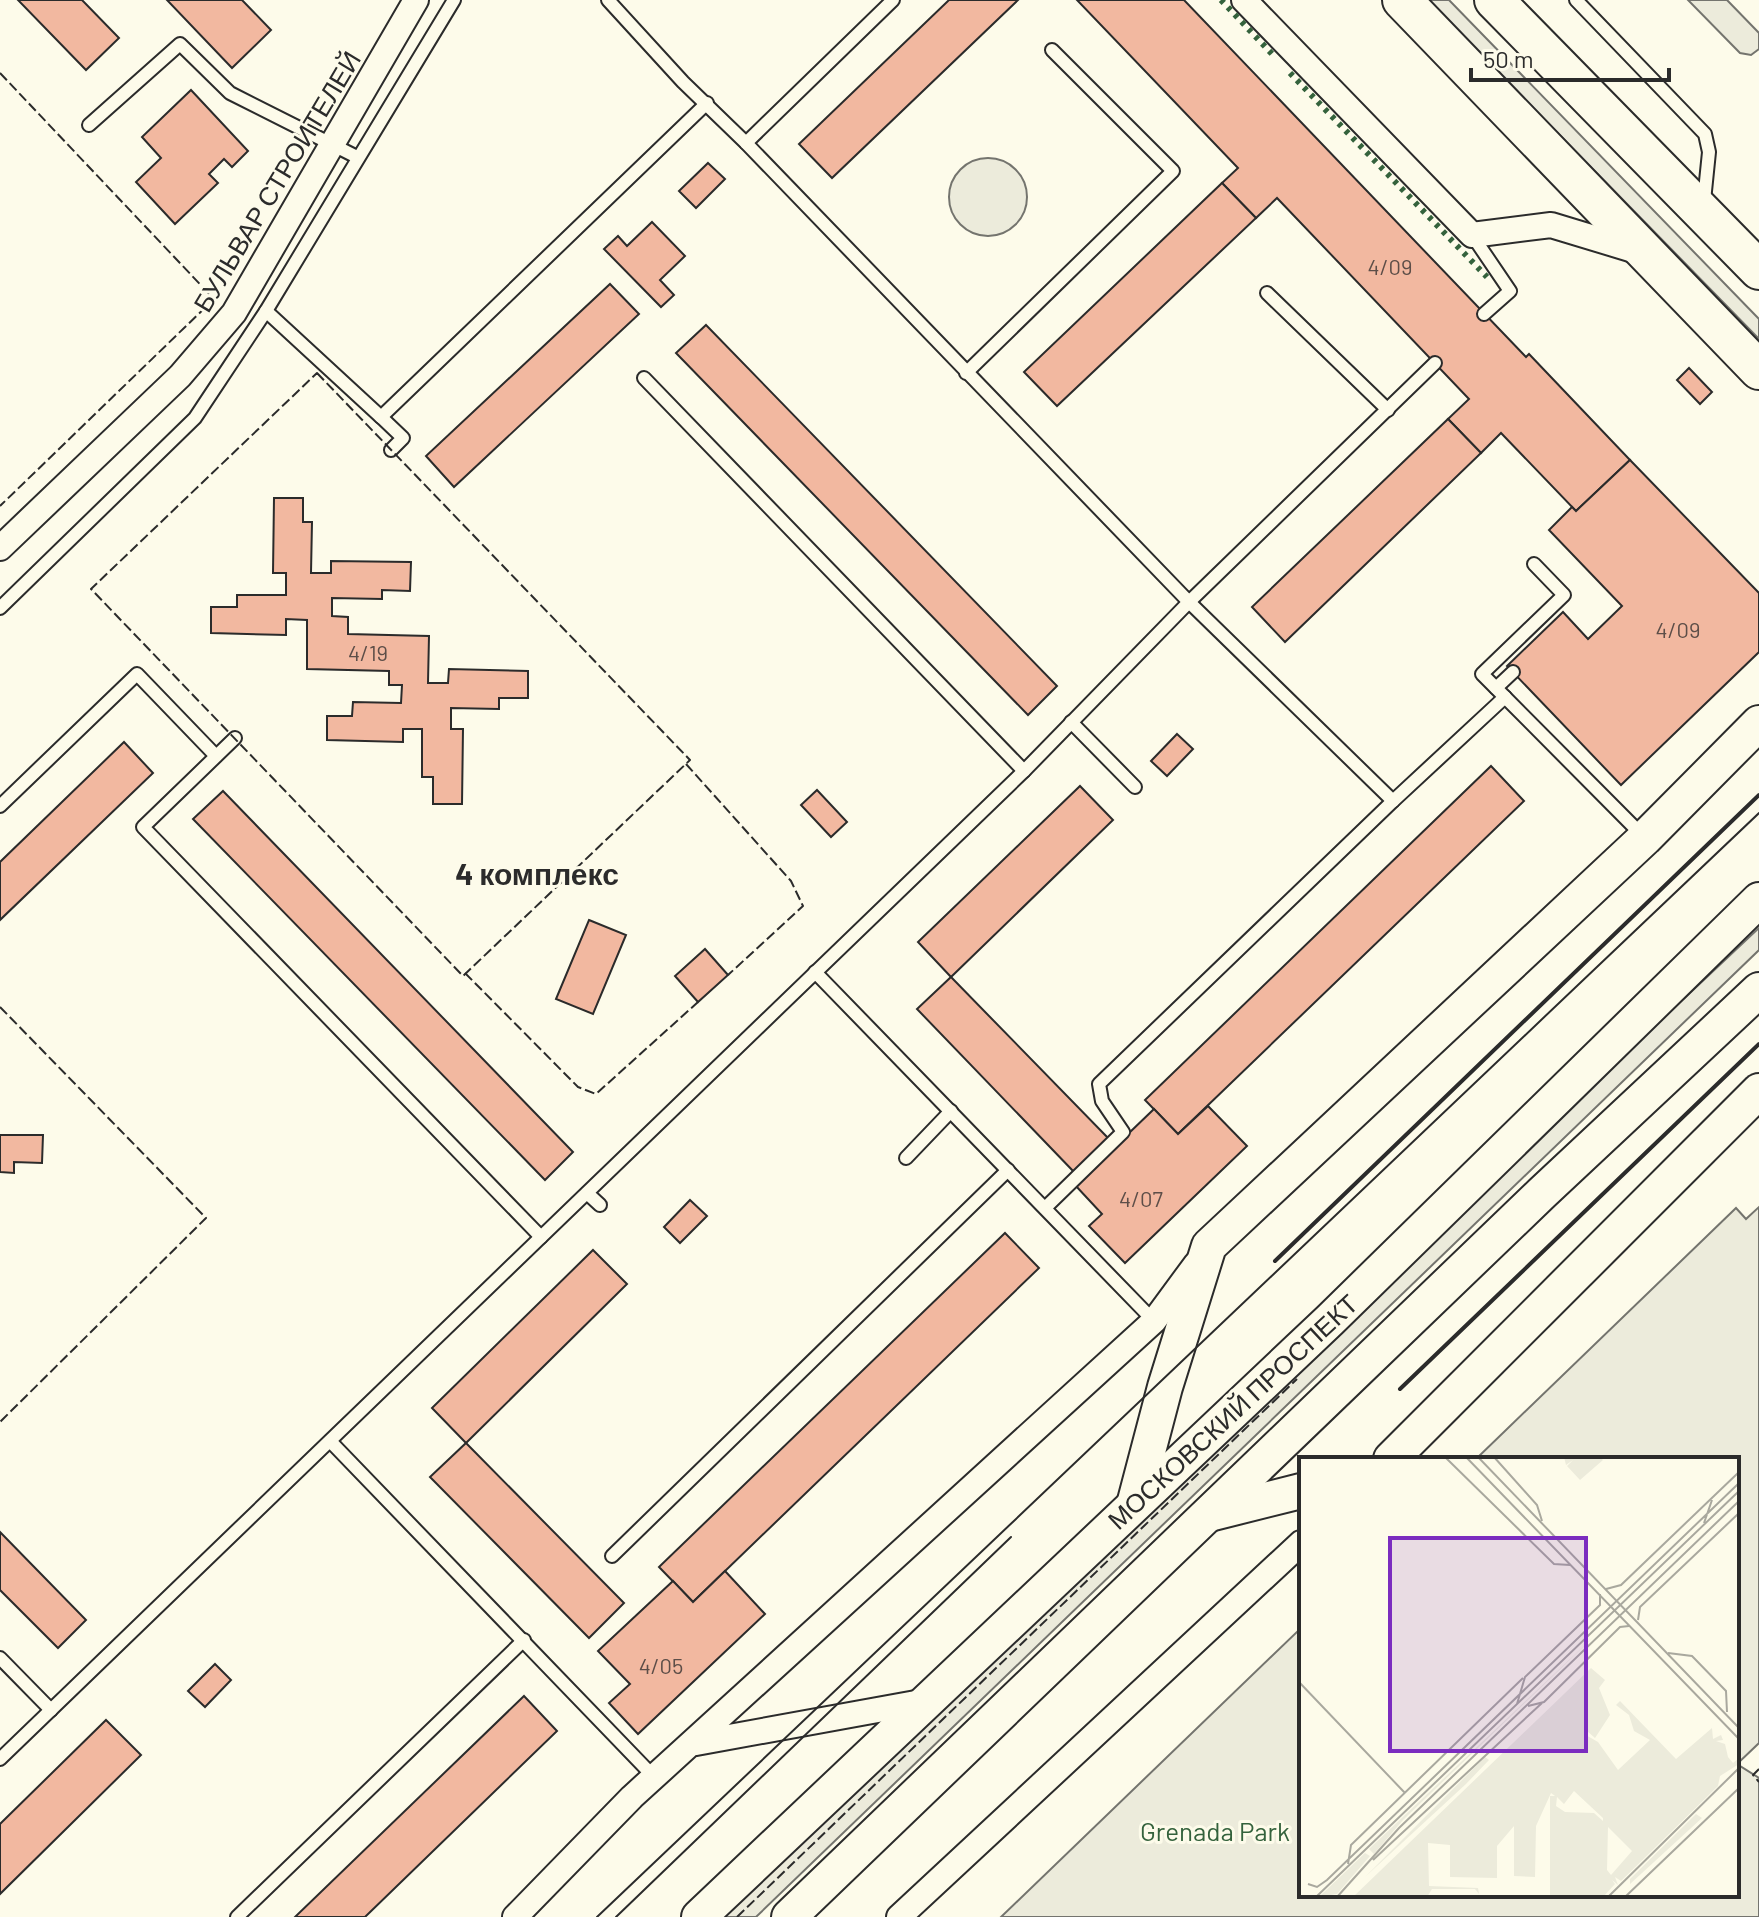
<svg xmlns="http://www.w3.org/2000/svg" width="1759" height="1917" font-family="Barlow,sans-serif">
	<style>
		.green { fill: #ecebdb; stroke: #74746e; stroke-width: 2 }
		.building { fill: #f2b8a0; stroke: #2b2b2b; stroke-width: 2 }
		.lines { fill: none; stroke-linecap: round; stroke-linejoin: round }
		.lane-casing { stroke: #2b2b2b; stroke-width: 16 }
		.street-casing { stroke: #2b2b2b; stroke-width: 28 }
		.secondary-casing { stroke: #2b2b2b; stroke-width: 38 }
		.primary-casing { stroke: #2b2b2b; stroke-width: 42 }
		.lane { stroke: #fdfbea; stroke-width: 12 }
		.street { stroke: #fdfbea; stroke-width: 24 }
		.secondary { stroke: #fdfbea; stroke-width: 34 }
		.primary { stroke: #fdfbea; stroke-width: 38 }
		.tram { stroke: #2b2b2b; stroke-width: 2 }
		.hedge { stroke: #34623c; stroke-width: 6; stroke-dasharray: 4 6; stroke-linecap: butt }
		.fence { stroke: #2b2b2b; stroke-width: 2; stroke-dasharray: 10 4; stroke-linecap: butt }
		.wall { stroke: #2b2b2b; stroke-width: 4 }
		.labels { text-anchor: middle; dominant-baseline: central; stroke-width: 6; stroke-linejoin: round; paint-order: stroke }
		.number-label { font-size: 22px; fill: #5d4e48 }
		.street-label { font-size: 26px; fill: #2b2b2b; stroke: #fdfbea }
		.park-label { font-size: 26px; fill: #34623c; stroke: #fdfbea }
		.quarter-label { font-size: 30px; font-weight: bold; fill: #2b2b2b; stroke: #fdfbea }
		.inset-road { fill: none; stroke: #a9a89e; stroke-width: 2 }
		.view { fill: #7b2cbf; fill-opacity: 0.15; stroke: #7b2cbf; stroke-width: 4 }
		.inset-edge { fill: none; stroke: #2b2b2b; stroke-width: 4 }
	</style>
	<rect width="100%" height="100%" fill="#fdfbea"/>
	<g class="green">
		<polygon points="1428,0 1449,0 1759,319 1759,339"/>
		<polygon points="1688,0 1727,0 1759,33 1759,49 1751,55 1740,53"/>
		<circle cx="988" cy="197" r="39"/>
		<polygon points="1759,928 1759,950 756,1917 722,1917 1400,1266"/>
		<polygon points="1759,1207 1759,1743 1737,1764 1759,1778 1759,1917 1001,1917 1301,1628 1301,1895 1737,1895 1737,1459 1476,1459 1736,1208 1746,1219"/>
	</g>
	<g class="building">
		<polygon points="18,0 82,0 119,38 86,70"/>
		<polygon points="167,0 242,0 271,30 232,68"/>
		<polygon points="949,0 1018,0 832,178 799,144"/>
		<polygon points="1077,0 1184,0 1526,357 1529,354 1630,460 1576,511 1501,433 1481,453 1448,419 1469,399 1277,198 1256,218 1222,183 1238,168"/>
		<polygon points="191,90 248,151 232,167 224,159 209,174 218,183 175,224 136,182 161,158 142,137"/>
		<polygon points="708,163 725,179 696,208 679,191"/>
		<polygon points="1222,183 1256,218 1057,406 1024,372"/>
		<polygon points="652,222 685,256 660,280 674,295 661,307 604,249 618,236 627,246"/>
		<polygon points="610,284 639,314 454,487 426,456"/>
		<polygon points="706,325 1057,686 1028,715 676,353"/>
		<polygon points="1689,368 1712,392 1700,404 1677,380"/>
		<polygon points="1448,419 1481,453 1285,642 1252,607"/>
		<polygon points="1630,460 1759,593 1759,652 1621,785 1507,666 1563,612 1588,639 1622,606 1549,530 1572,507 1576,511"/>
		<polygon points="274,498 303,498 303,522 312,522 311,573 331,573 331,561 411,562 410,591 382,590 382,599 332,598 332,616 348,617 348,634 429,636 428,683 448,683 449,669 528,671 528,698 499,698 499,709 451,708 451,729 463,729 462,804 433,804 433,777 422,777 422,729 403,729 403,742 327,740 327,716 352,716 353,702 401,703 402,685 389,685 389,671 307,669 307,620 286,619 286,635 211,633 211,607 237,607 237,595 286,595 286,573 273,573"/>
		<polygon points="1177,734 1193,749 1167,776 1151,761"/>
		<polygon points="124,742 153,773 0,920 0,862"/>
		<polygon points="1491,766 1524,801 1178,1134 1145,1100"/>
		<polygon points="1080,786 1113,820 951,977 918,942"/>
		<polygon points="817,790 847,822 831,837 801,805"/>
		<polygon points="223,791 573,1152 545,1180 193,819"/>
		<polygon points="589,920 626,935 593,1014 556,999"/>
		<polygon points="705,949 728,975 698,1002 675,976"/>
		<polygon points="951,977 1110,1140 1075,1173 917,1009"/>
		<polygon points="1208,1106 1247,1146 1125,1263 1089,1226 1102,1214 1075,1185 1154,1109 1178,1134"/>
		<polygon points="0,1135 43,1135 42,1163 14,1162 14,1173 0,1172"/>
		<polygon points="690,1200 707,1216 680,1243 664,1227"/>
		<polygon points="1005,1233 1039,1268 693,1602 659,1567"/>
		<polygon points="593,1250 627,1284 466,1443 432,1408"/>
		<polygon points="466,1443 624,1603 589,1638 430,1477"/>
		<polygon points="0,1532 86,1620 58,1648 0,1590"/>
		<polygon points="725,1571 765,1614 638,1734 609,1703 630,1684 598,1651 673,1581 693,1602"/>
		<polygon points="215,1664 231,1680 205,1707 188,1691"/>
		<polygon points="524,1696 557,1731 365,1917 295,1917"/>
		<polygon points="106,1720 141,1755 0,1894 0,1824"/>
	</g>
	<g class="lines">
		<g class="lane-casing">
			<g id="lane">
				<polyline points="608,0 683,82 746,143 1189,602 1393,801 1099,1084 1102,1101 1123,1132 1045,1208"/>
				<polyline points="1576,0 1705,134 1709,152 1704,201"/>
				<polyline points="89,125 180,44 230,93 357,157"/>
				<polyline points="746,143 893,0"/>
				<polyline points="1472,235 1510,291 1484,314"/>
				<polyline points="1267,293 1388,410"/>
				<polyline points="266,311 381,417 707,103"/>
				<polyline points="966,373 1173,171 1052,50"/>
				<polyline points="644,378 1024,771"/>
				<polyline points="381,417 403,438 391,450"/>
				<polyline points="1534,564 1564,595 1482,674 1643,836"/>
				<polyline points="0,608 195,418 266,311 454,0"/>
				<polyline points="1496,688 1513,672"/>
				<polyline points="1071,722 1135,787"/>
				<polyline points="235,738 143,827 541,1237"/>
				<polyline points="1393,801 1505,697"/>
				<polyline points="0,806 137,674 216,756"/>
				<polyline points="815,972 1154,1321"/>
				<polyline points="906,1158 951,1111"/>
				<polyline points="587,1193 600,1205"/>
				<polyline points="330,1441 655,1778"/>
				<polyline points="612,1556 1008,1170"/>
				<polyline points="0,1658 51,1710"/>
				<polyline points="0,1759 1024,771 1189,602 1435,363"/>
				<polyline points="237,1917 524,1640"/>
			</g>
		</g>
		<g class="street-casing">
			<g id="street">
				<polyline points="1244,0 1472,235 1551,225 1640,252"/>
				<polyline points="0,548 180,376 234,313 416,0"/>
				<polyline points="696,1743 927,1701"/>
				<polyline points="515,1917 632,1797 1154,1321 1196,1264"/>
				<polyline points="899,1917 1301,1543"/>
			</g>
		</g>
		<g class="secondary-casing">
			<g id="secondary">
				<polyline points="1391,1459 1759,1091"/>
				<polyline points="1135,1501 1165,1387 1209,1246 1645,838 1759,723"/>
				<polyline points="1209,1514 1301,1491"/>
				<polyline points="699,1917 1330,1320 1759,900"/>
				<polyline points="789,1917 1542,1193 1759,990"/>
			</g>
		</g>
		<g class="primary-casing">
			<g id="primary">
				<polyline points="1402,0 1759,370"/>
				<polyline points="1494,0 1759,270"/>
			</g>
		</g>
		<use href="#lane" class="lane"/>
		<use href="#street" class="street"/>
		<use href="#secondary" class="secondary"/>
		<use href="#primary" class="primary"/>
		<g class="tram">
			<polyline points="597,1917 1759,813"/>
			<polyline points="616,1917 1011,1537"/>
		</g>
		<g class="hedge">
			<polyline points="1221,0 1273,55"/>
			<polyline points="1290,73 1487,277"/>
		</g>
		<g class="fence">
			<polyline points="0,73 214,299 0,506"/>
			<polygon points="317,373 690,760 463,976 91,589"/>
			<polyline points="686,764 791,881 803,906 728,975"/>
			<polyline points="465,973 578,1087 596,1094 698,1002"/>
			<polyline points="0,1007 206,1218 0,1422"/>
			<polyline points="1759,1769 1753,1775 1759,1782"/>
			<polyline points="737,1917 1297,1379"/>
		</g>
		<g class="wall">
			<polyline points="1275,1261 1759,795"/>
			<polyline points="1400,1389 1759,1044"/>
		</g>
	</g>
	<g class="labels">
		<g class="number-label">
			<text x="1390" y="266">4/09</text>
			<text x="1678" y="629">4/09</text>
			<text x="368" y="652">4/19</text>
			<text x="1141" y="1198">4/07</text>
			<text x="661" y="1665">4/05</text>
		</g>
		<g class="street-label">
			<text transform="translate(276 181) rotate(-59)">БУЛЬВАР СТРОИТЕЛЕЙ</text>
			<text transform="translate(1232 1411) rotate(-43)">МОСКОВСКИЙ ПРОСПЕКТ</text>
		</g>
		<g class="park-label">
			<text x="1215" y="1830">Grenada Park</text>
		</g>
		<g class="quarter-label">
			<text x="537" y="873">4 комплекс</text>
		</g>
	</g>
	<g transform="translate(1299 1457)">
		<rect width="440" height="440" fill="#fdfbea"/>
		<path d="M265,0H301L304,3L281,23L268,9L274,3L267,8ZM308,167L104,363L75,397L70,392ZM292,211L306,223L300,231L311,258L296,281L288,274L285,277L299,285L319,313L351,283L335,274L330,258L317,248L321,244L377,302L413,271L414,282L422,278L424,283L417,284L426,287L429,300L434,306L440,301V307L421,319L419,329L322,424L316,420L319,428L313,423L316,427L304,440H251V339H256L252,336L237,369L236,420L215,419V369L198,389V421L151,420V388L129,386L130,429L179,431L180,437L176,432H133L128,440H54ZM275,334L304,361V364L295,356L266,355L257,349L258,340L265,347ZM309,370L333,394L312,418L308,413ZM186,300L190,303L167,327L66,420ZM397,357L403,361L331,427V422ZM66,396L71,399L38,437L20,440Z" fill="#ecebdb" fill-rule="evenodd"/>
		<path class="inset-road" d="M146,0L255,107L271,108M167,0L440,282M179,0L440,271M195,0L238,48L243,64M405,66L413,43M307,132L322,128L440,15M339,163L341,150L440,56M369,196L393,199L427,234L428,255M0,225L106,336M218,247L226,220L301,148V137M229,249L245,245L321,170L330,169M74,403L243,246M49,407L52,388L224,221M9,427L18,430L28,423L440,26M17,440L440,34M38,440L100,371L440,44M309,440L440,311M326,440L440,331"/>
		<path class="view" d="M91,81H287V294H91Z"/>
		<rect width="440" height="440" class="inset-edge"/>
	</g>
	<path d="M1471 68v12h198v-12" fill="none" stroke="#2b2b2b" stroke-width="4"/>
	<text x="1483" y="68" font-size="24" fill="#2b2b2b" stroke="#fdfbea" stroke-width="6" paint-order="stroke">50 m</text>
</svg>
